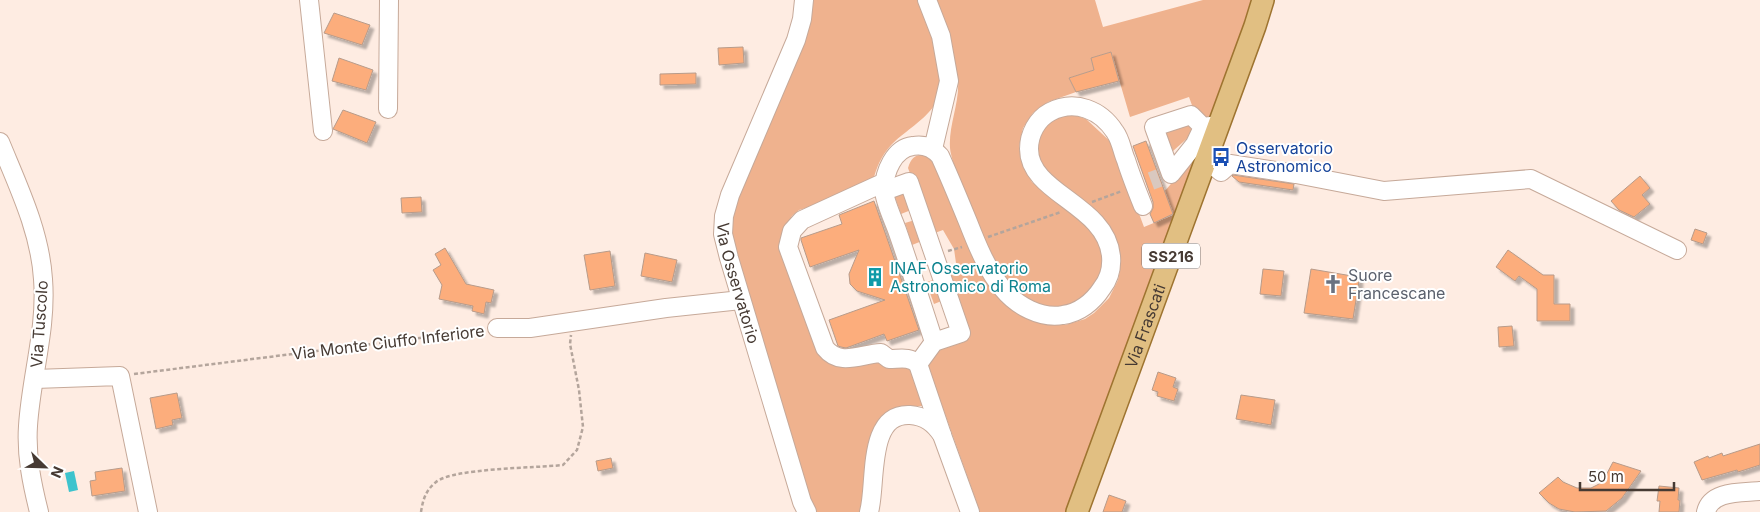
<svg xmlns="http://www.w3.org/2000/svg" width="1760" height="512" font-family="Inter,sans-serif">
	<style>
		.green { fill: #efb28e }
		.water { fill: #3dc3cd }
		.building { fill: #fcad7c; stroke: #b79b8a; filter: url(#shadow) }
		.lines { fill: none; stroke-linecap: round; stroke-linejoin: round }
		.minor-tunnel { stroke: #d9c8bf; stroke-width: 18; stroke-dasharray: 18 9; stroke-linecap: butt }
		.minor-casing { stroke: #c6a999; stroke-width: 20 }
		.major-casing { stroke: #9e7430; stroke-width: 24 }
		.path { stroke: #b4a59c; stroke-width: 2.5; stroke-dasharray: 4 2.5; stroke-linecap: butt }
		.minor { stroke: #fff; stroke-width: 18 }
		.major { stroke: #e1bf82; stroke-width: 21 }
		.labels { text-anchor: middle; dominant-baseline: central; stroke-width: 4; stroke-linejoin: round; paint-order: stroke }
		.shield { fill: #fff; stroke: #7e7570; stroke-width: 1 }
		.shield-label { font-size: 15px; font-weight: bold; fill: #463a33 }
		.transit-label { font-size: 16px; fill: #164399; stroke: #fff; text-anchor: start }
		.culture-label { font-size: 16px; fill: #0d838f; stroke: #fff; text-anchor: start }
		.worship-label { font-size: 16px; fill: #5b616d; stroke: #fff; text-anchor: start }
		.street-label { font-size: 16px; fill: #463a33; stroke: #fff }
	</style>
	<defs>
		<filter id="shadow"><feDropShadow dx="4" dy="4" stdDeviation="1" flood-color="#0004"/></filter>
	</defs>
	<rect width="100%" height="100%" fill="#feece2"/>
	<g class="green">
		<path d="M812,0H1095L1103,27L1203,0H1259L1210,122L1196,107L1193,108L1189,97L1130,117L1111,52L1091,58L1094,70L1069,78L1076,92L1048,102L1033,113L1023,128L1019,147L1023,165L1032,182L1083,220L1101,244L1104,263L1095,290L1065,311C1054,308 1033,306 1024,301C1004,291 952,173 950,148C948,119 967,90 953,63C948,75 945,92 937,102C913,136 884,134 873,182L854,193L799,210L792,216L783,232L780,252L815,346L878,360L890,369L910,365L927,406H908L893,410L867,512H813L812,511L731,236L732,213L810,21Z"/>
		<path d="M1071,114L1086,119L1113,144L1144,227L1173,215L1164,192L1195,156L1197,157L1069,512H980L941,403H938L924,362L932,350L970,338L947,274L957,270L954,249L943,230L932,234L908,168C914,148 928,154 937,167L972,241L1034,320L1054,325H1065L1085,319L1094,313L1109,298L1118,280L1120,270L1119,249L1116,239L1105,222L1043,169L1035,148C1044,125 1047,119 1071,114Z"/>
		<polygon points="1187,125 1190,126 1192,133 1191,135 1173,151 1166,135 1167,132"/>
		<polygon points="904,189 911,210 901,214 893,192"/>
		<polygon points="915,220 922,241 912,245 905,223"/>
		<polygon points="937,279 944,300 934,304 926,282"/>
	</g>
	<polygon class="water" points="74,471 78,490 69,492 65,473"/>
	<g class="building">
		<polygon points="334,13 370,25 362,45 324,33"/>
		<polygon points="743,47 744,63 719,65 718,48"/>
		<polygon points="1111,52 1119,81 1076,92 1069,78 1094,70 1091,58"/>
		<polygon points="339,58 373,70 366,90 332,81"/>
		<polygon points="696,73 696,84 660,85 660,74"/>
		<polygon points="343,110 376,122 367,143 333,129"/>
		<polygon points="1146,141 1173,214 1154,223 1150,214 1153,208 1153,202 1133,146"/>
		<polygon points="1233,175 1294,184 1293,190 1239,182 1232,176"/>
		<polygon points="1640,176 1650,188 1642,195 1650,204 1634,217 1619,210 1611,201"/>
		<polygon points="421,197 422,212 402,213 401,198"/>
		<polygon points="874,201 919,330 887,341 884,334 846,348 841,347 838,346 829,320 885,300 857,291 850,284 849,274 859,250 810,267 801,240 801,238 842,224 839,215"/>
		<polygon points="1695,229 1707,233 1703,244 1691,240"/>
		<polygon points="445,248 466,284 494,290 491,303 486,302 484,314 472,311 473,306 439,299 442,285 433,270 441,265 435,254"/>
		<polygon points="1508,250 1543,275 1554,275 1554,304 1570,304 1570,321 1537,321 1537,289 1519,276 1515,281 1496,267"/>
		<polygon points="610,251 615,286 590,290 584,255"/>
		<polygon points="645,253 677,260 672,282 641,276"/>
		<polygon points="1263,269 1284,271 1281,296 1260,294"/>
		<polygon points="1311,269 1358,277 1359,281 1353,319 1304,313"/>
		<polygon points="1512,326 1514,346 1499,347 1498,327"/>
		<polygon points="1158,372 1176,378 1173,387 1178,389 1174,401 1157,396 1158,392 1152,390"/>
		<polygon points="177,393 182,418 172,420 173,425 156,429 150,398"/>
		<polygon points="1241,395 1275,400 1271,425 1236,419"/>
		<polygon points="1760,444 1760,465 1738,472 1737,470 1702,480 1694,462 1708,456 1709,458 1722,453 1723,456"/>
		<polygon points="611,458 613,468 598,471 596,461"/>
		<polygon points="1613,462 1641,471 1622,498 1606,511 1575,512 1559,509 1549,503 1539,493 1558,477 1563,482 1577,488 1591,488 1599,484 1604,479"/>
		<polygon points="122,468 125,491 92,496 90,481 96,480 95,472"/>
		<polygon points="1659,486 1679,488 1678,500 1680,500 1679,512 1659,512 1660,501 1657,501"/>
		<polygon points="1109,495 1126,501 1122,512 1103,512"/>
	</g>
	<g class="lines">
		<polyline class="minor-tunnel" points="1151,181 1159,178"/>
		<g class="minor-casing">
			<g id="minor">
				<polyline points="309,0 323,131"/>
				<path id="s1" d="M804,0L802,19L796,40L730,195L724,216L723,234L729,258L802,502L807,512"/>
				<polyline points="927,0 941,36 949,81 933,149"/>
				<polyline points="388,109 389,0"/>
				<polyline points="1203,127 1195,144 1171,174 1154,127 1191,115 1203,127 1219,125"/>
				<path d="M0,142C18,186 40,231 43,279C47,329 31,377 28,426C26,456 32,484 39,512"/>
				<polyline points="1206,160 1221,172 1230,164 1296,174 1384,191 1531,179 1677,250"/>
				<path d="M885,182L802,220L792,231L788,247L825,348C840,367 861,354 881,353L889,359C900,359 909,356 918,364L942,435"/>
				<polyline points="884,191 909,182 961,333 934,342 918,364"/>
				<polyline points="497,328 530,328 666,308 741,300"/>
				<path d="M934,342C922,305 910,267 897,230C893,219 884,200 884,190C884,172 894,148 913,146C924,144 933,148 940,156C950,178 959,200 968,222C977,245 987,270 1003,289C1017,306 1041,319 1063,315C1079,313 1093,302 1102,288C1109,279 1112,267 1111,256C1106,204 1029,194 1029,149C1029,134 1037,119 1050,112C1075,99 1101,110 1115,132C1121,140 1122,151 1126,160C1131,176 1137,191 1143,206"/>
				<polyline points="35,379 120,376 148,512"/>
				<path d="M869,512C877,484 866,413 910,415C925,416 934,423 942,435L970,512"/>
				<path d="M1706,512C1711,490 1742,493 1760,491"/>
			</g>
		</g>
		<g class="major-casing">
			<g id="major">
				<path id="s2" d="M1077,512L1255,26L1263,0"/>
			</g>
		</g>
		<g class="path">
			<polyline points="1092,202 1122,191"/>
			<polyline points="988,237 1061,212"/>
			<polyline points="948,251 962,247"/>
			<polyline points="134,374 483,330"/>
			<path d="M421,512C423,499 426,490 436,482C453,468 537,468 563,465L577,450L583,427L579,390L570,344L571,335"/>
		</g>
		<use href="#minor" class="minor"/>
		<use href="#major" class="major"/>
	</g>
	<defs>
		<g id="bus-bare" transform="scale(1.5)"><path d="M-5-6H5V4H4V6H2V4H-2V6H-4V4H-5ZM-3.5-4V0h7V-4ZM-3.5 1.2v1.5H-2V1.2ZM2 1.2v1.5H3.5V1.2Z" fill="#1a4fb4" stroke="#fff" stroke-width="2.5" paint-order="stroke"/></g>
		<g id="building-bare" transform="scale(1.5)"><path d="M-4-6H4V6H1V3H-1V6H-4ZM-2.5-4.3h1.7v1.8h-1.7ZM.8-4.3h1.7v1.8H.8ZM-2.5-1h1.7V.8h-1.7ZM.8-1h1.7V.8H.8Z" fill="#0f9aa8" stroke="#fff" stroke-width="2.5" paint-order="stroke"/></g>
		<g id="church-bare" transform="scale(1.5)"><path d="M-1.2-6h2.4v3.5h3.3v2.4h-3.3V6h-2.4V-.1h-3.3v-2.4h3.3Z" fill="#6b7280" stroke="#fff" stroke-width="2.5" paint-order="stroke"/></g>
	</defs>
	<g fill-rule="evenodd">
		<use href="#bus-bare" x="1221" y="157"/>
		<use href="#building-bare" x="875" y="277"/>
		<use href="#church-bare" x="1333" y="284"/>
	</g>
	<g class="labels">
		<rect class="shield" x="1142" y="243.5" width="58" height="25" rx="4"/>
		<g class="shield-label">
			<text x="1171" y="256">SS216</text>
		</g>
		<g class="transit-label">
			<text x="1236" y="148">Osservatorio<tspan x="1236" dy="18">Astronomico</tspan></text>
		</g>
		<g class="culture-label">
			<text x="890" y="268">INAF Osservatorio<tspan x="890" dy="18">Astronomico di Roma</tspan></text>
		</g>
		<g class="worship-label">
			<text x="1348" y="275">Suore<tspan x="1348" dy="18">Francescane</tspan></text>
		</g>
		<g class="street-label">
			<text stroke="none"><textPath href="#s1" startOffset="300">Via Osservatorio</textPath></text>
			<text transform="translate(39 324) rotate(-86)">Via Tuscolo</text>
			<text stroke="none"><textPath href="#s2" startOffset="198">Via Frascati</textPath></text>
			<text transform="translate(388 342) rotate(-7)">Via Monte Ciuffo Inferiore</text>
		</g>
	</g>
	<g transform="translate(45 467) rotate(113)" stroke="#ffffff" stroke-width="4" paint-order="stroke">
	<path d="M0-4L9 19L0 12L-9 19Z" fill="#463a33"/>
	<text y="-8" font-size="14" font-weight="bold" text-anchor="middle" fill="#463a33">N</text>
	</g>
	<path d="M1580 482v8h94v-8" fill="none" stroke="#463a33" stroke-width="2.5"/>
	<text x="1588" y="482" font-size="15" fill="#463a33" stroke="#ffffff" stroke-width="4" paint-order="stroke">50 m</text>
</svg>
